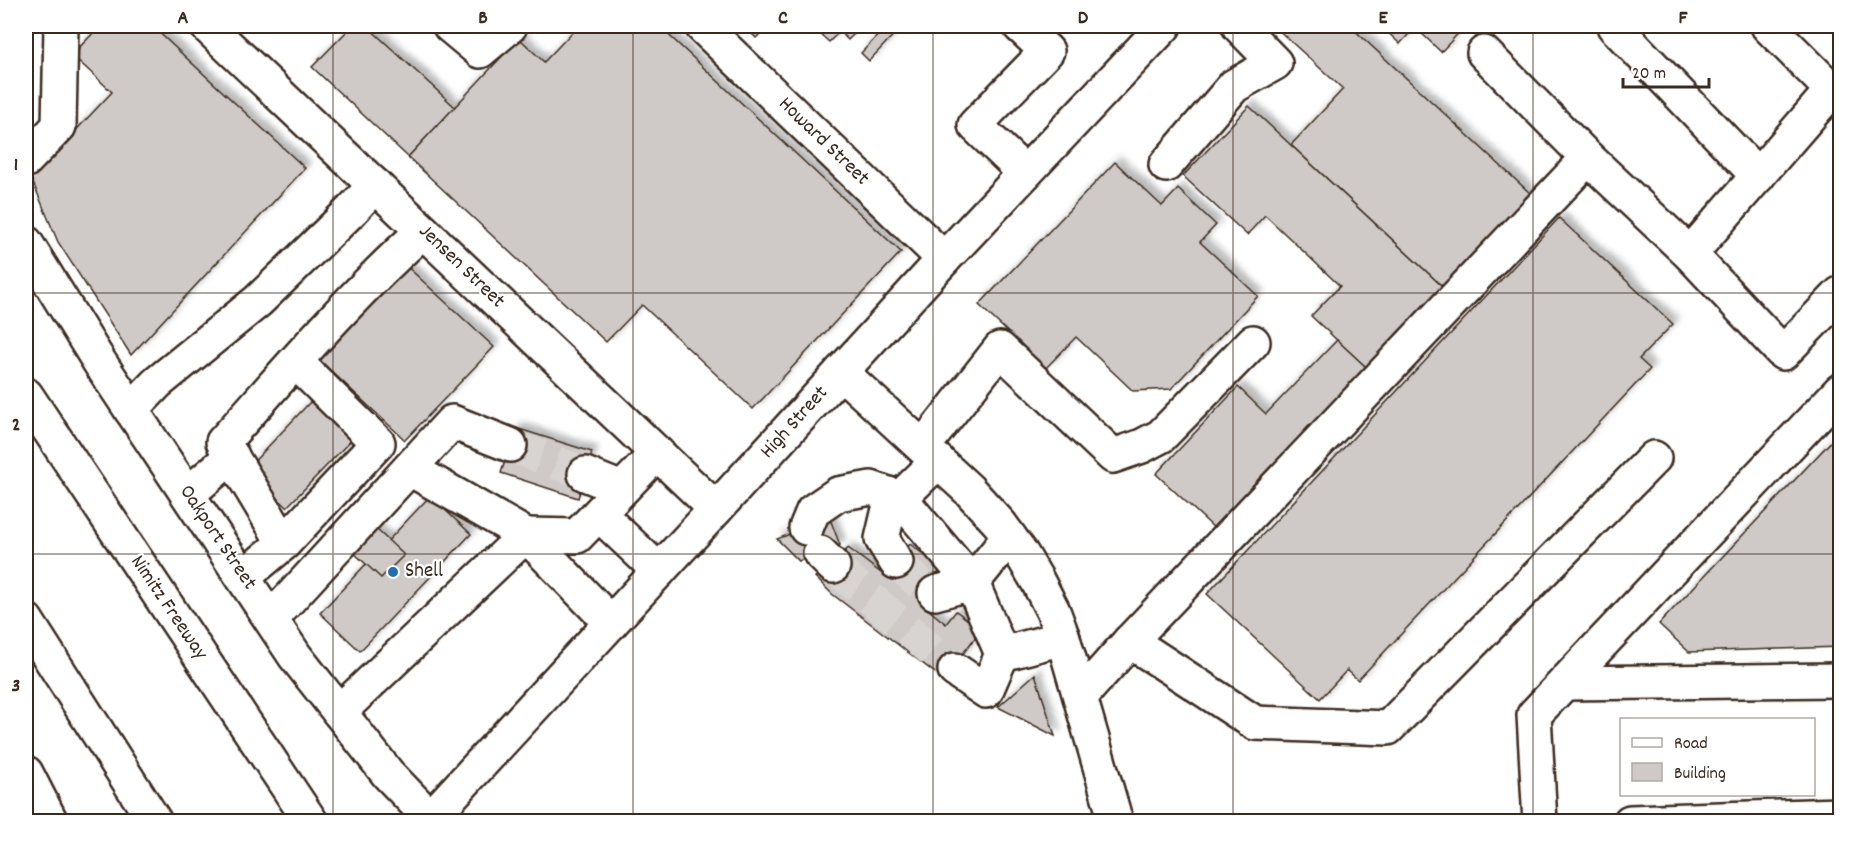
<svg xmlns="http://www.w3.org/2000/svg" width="1866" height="847" font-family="Dekko,sans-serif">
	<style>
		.building { fill: #cfcac7; stroke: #3b2a1e; stroke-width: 1.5; filter: url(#shadow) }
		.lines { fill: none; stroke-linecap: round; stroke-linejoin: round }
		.minor-tunnel { stroke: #d8d4d2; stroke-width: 33; stroke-dasharray: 33 16; stroke-linecap: butt }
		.minor-casing { stroke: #3b2a1e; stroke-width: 38 }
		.major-casing { stroke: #3b2a1e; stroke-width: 38 }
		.highway-casing { stroke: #3b2a1e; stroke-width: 38 }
		.minor { stroke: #fff; stroke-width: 33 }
		.major { stroke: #fff; stroke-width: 33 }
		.highway { stroke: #fff; stroke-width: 33 }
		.grid { fill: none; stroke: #3b2a1e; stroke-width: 1.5; stroke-opacity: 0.55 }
		.poi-dot { fill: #1f6fb2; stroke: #fff; stroke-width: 2 }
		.labels { text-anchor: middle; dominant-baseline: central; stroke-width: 4.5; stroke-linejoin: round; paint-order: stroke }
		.street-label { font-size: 21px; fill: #3b2a1e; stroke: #fff }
		.poi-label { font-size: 21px; fill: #3b2a1e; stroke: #fff; text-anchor: start }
		.neatline { fill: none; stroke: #3b2a1e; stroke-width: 2 }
		.grid-label { font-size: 20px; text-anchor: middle; font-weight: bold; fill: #3b2a1e }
	</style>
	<defs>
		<filter id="shadow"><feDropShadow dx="5.5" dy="-5.5" stdDeviation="3" flood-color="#0004"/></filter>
	</defs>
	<rect width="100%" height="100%" fill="#fff"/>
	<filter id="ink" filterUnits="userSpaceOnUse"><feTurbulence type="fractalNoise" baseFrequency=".0167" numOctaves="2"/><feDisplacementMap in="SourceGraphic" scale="12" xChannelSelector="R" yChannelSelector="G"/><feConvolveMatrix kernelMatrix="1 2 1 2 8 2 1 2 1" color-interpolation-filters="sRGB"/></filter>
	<g filter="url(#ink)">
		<g class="building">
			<polygon points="100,26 152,26 305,168 131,355 58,242 31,178 112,92 72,55"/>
			<polygon points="352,26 367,26 455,107 408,157 312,67"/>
			<polygon points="578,26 659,26 901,252 753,409 642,305 606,342 408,157 519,38 544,62"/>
			<polygon points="744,26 768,26 756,38"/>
			<polygon points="811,26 845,26 829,42"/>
			<polygon points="850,26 862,26 848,40 842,34"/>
			<polygon points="887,26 918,26 910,33 902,26 869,61 861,53"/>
			<polygon points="1276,26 1350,26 1531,194 1443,287 1291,145 1343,89 1275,27"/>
			<polygon points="1381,26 1465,26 1441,52 1415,27 1400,44"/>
			<polygon points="1249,106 1443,287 1367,368 1311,316 1340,286 1265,215 1247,235 1183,176"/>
			<polygon points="1115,162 1162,206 1178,189 1216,225 1200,242 1258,296 1171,389 1133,391 1076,337 1046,368 979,305"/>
			<polygon points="1559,218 1673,324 1639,359 1650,369 1358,680 1347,670 1320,699 1207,594"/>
			<polygon points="400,260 494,347 405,440 312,353"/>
			<polygon points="1337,340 1366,367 1214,528 1156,474 1238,387 1266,414"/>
			<polygon points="312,400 353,438 287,507 247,469"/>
			<polygon points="516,428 592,452 578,498 501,473"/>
			<polygon points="1840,432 1840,647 1689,652 1659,624"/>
			<polygon points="430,496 471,534 360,651 320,613"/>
			<polygon points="830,519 840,545 799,561 777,539"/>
			<polygon points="375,528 404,555 381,578 353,552"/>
			<polygon points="910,544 949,574 924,606 946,624 956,611 981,630 958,660 947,682 832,594 815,577 835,564 848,548 885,576"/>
			<polygon points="1035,674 1055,736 998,707"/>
		</g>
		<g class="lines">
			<g class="minor-tunnel">
				<polyline points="510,445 585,474"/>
				<polyline points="896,562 922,585 935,593"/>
				<polyline points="833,566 955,670"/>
			</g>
			<g class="minor-casing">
				<g id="minor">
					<polyline points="207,26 716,509"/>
					<polyline points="450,26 480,51 510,26"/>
					<polyline points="702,26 944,259"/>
					<polyline points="1020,26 1047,51 975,125 1025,173"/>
					<polyline points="1614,26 1758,176"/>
					<polyline points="1484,53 1588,158"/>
					<polyline points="26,160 59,126 61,26"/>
					<polyline points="1166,165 1234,86 1275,63 1239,26"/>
					<polyline points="1690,254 1783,353 1840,294"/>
					<path d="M296,362L378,443L284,543L223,442C288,370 351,295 423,231"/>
					<polyline points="841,372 969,490 1000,524 1021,553 1037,580 1053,611 1063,638 1116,822"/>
					<polyline points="131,410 157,383 258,301 352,210 375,185"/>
					<polyline points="923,447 1000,349 1113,456 1142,446 1161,436 1253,342"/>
					<polyline points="410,469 526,535 611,623"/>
					<polyline points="585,474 622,489"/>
					<polyline points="188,494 232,456"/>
					<polyline points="599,514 659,571"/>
					<polyline points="806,528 813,511 838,494 871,488 900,498 972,583 1002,654 986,691 955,670"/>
					<polyline points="820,553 833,566"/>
					<polyline points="896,562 882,539 889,509 938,461"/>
					<polyline points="243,577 284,543"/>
					<polyline points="935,593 972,583 1009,537"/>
					<polyline points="271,619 452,422 510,445"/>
					<polyline points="1130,641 1255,723 1388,728 1654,458"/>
					<polyline points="1002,654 1063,638"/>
					<polyline points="1565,683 1840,680"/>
					<polyline points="1081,696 1130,641 1588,158 1690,254 1832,90 1768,26"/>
					<polyline points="339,712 526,535 577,536 657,453"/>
					<polyline points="1540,822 1534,715 1840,391"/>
					<polyline points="1630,822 1840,815"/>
				</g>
			</g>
			<g class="major-casing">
				<g id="major">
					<polyline points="26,243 100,363 295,656 388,774 434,822"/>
					<polyline points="26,773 51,822"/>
					<polyline points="427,822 716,509 944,259 1164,26"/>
				</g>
			</g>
			<g class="highway-casing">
				<g id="highway">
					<polyline points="26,395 311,822"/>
					<polyline points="26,620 155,822"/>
				</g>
			</g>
			<use href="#minor" class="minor"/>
			<use href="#major" class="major"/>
			<use href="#highway" class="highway"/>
		</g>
	</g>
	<path class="grid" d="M333,26V822M633,26V822M933,26V822M1233,26V822M1533,26V822M26,293H1840M26,554H1840"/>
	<circle class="poi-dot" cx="393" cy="572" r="6"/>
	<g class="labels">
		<g class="street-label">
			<text transform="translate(823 142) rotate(44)">Howard Street</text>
			<text transform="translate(461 267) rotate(44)">Jensen Street</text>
			<text transform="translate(795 423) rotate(-48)">High Street</text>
			<text transform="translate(217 538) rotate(56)">Oakport Street</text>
			<text transform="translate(168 608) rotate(56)">Nimitz Freeway</text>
		</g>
		<g class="poi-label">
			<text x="405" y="572">Shell</text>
		</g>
	</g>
	<rect width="1866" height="847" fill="none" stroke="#fff" stroke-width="66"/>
	<rect x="1620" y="718" width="195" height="78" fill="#ffffff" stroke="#b1aaa5" stroke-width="1.5"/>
	<rect x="1632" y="738" width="30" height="9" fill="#ffffff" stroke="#b1aaa5" stroke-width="1.5"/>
	<text x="1674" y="748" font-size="18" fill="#3b2a1e">Road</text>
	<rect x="1632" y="763" width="30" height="18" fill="#cfcac7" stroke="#b1aaa5" stroke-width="1.5"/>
	<text x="1674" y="778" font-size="18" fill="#3b2a1e">Building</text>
	<path d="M1623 78v9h86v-9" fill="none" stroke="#3b2a1e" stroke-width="3"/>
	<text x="1632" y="78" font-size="18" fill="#3b2a1e" stroke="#ffffff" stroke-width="4.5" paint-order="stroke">20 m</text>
	<rect x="33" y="33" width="1800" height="781" class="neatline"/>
	<g class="grid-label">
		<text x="183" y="23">A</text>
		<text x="483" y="23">B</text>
		<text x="783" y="23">C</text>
		<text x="1083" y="23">D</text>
		<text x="1383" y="23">E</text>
		<text x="1683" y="23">F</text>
		<text x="16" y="170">1</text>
		<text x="16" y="430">2</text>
		<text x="16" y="691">3</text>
	</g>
</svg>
